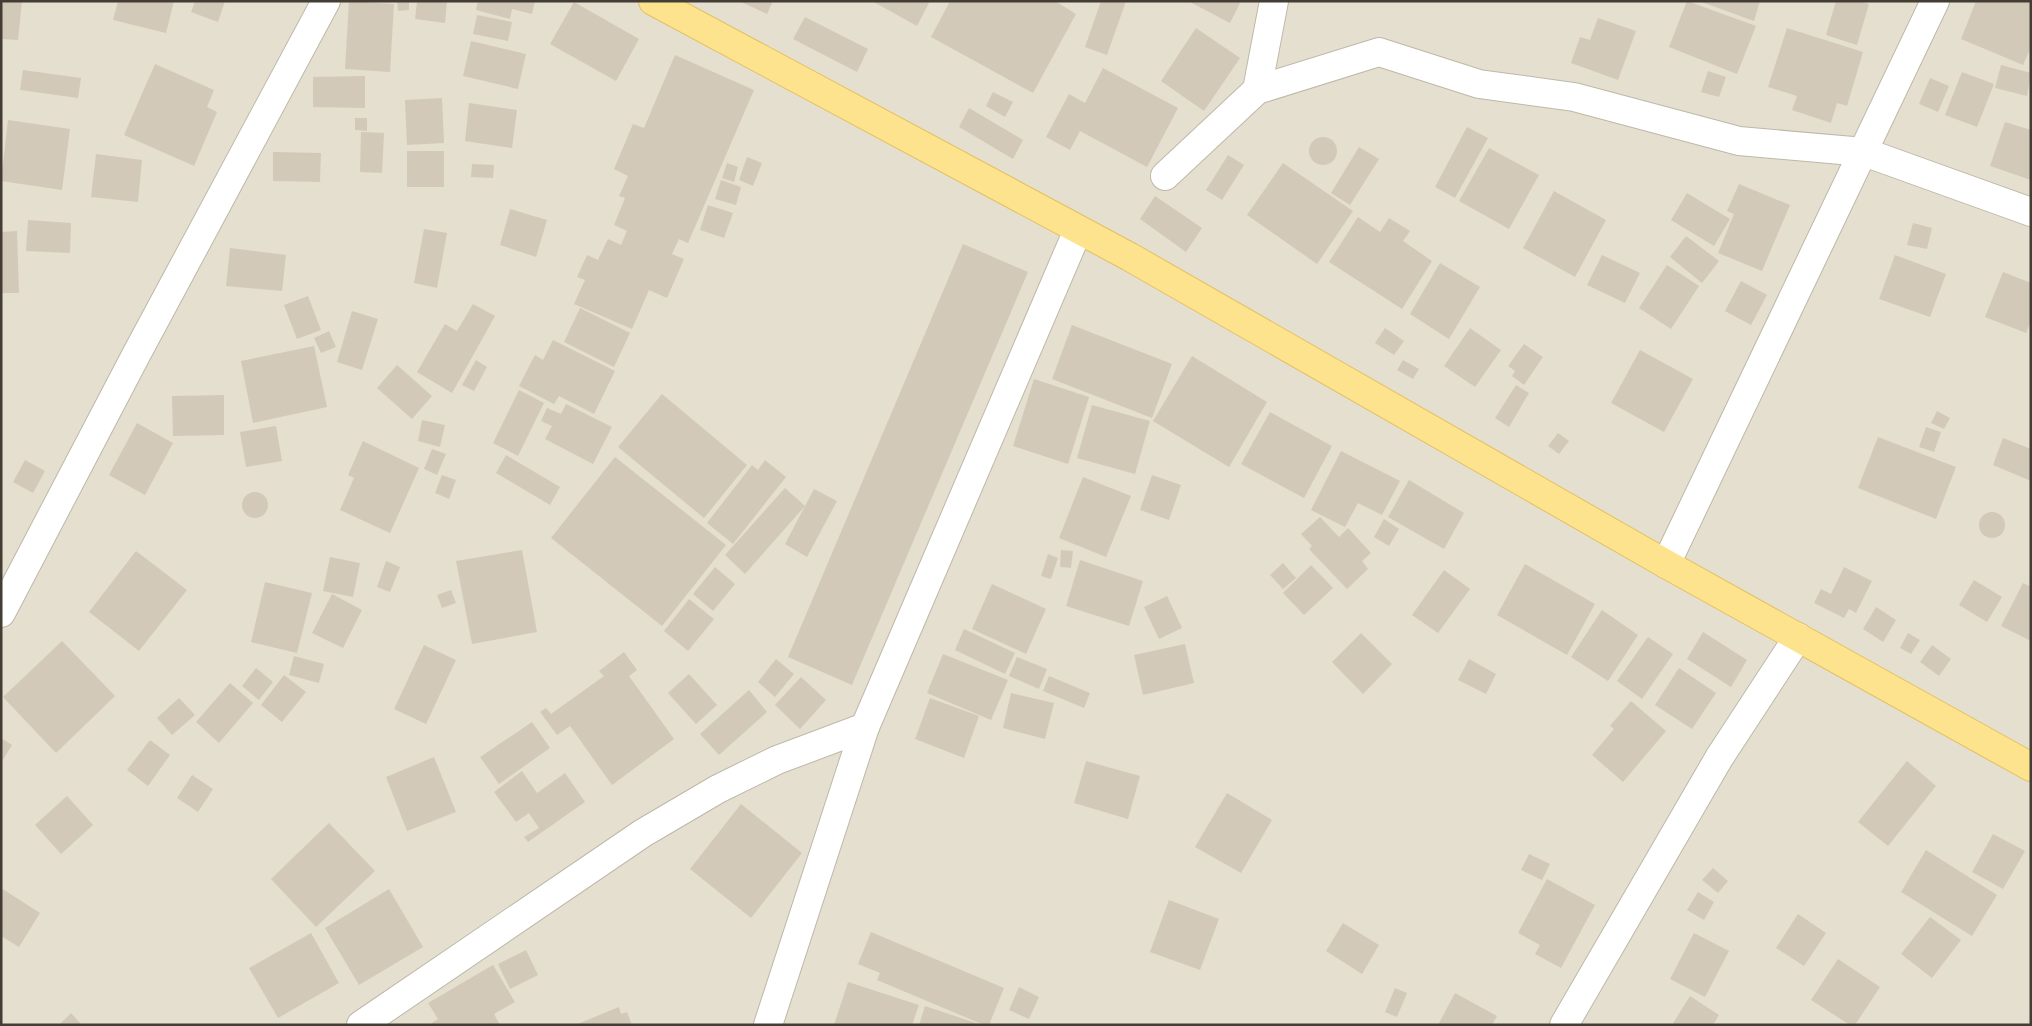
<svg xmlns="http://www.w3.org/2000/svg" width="2032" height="1026" font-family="Rubik,sans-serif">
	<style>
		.residential { fill: #e5dfd0 }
		.building { fill: #d3c9b8 }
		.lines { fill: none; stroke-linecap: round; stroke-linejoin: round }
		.minor-casing { stroke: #bfb8a8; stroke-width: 30 }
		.primary-casing { stroke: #e3c05e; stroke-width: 30 }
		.minor { stroke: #fff; stroke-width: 28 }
		.primary { stroke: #fee38e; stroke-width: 28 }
	</style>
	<rect width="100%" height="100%" fill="#f1ede2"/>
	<rect class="residential" x="1" y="1" width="2030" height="1024"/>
	<g class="building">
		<polygon points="1,1 22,1 18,40 1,39"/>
		<polygon points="118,1 174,1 166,33 113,20"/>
		<polygon points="195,1 225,1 218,22 191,12"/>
		<polygon points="349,1 394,4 390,72 345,69"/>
		<polygon points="397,1 409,1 409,10 398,11"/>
		<polygon points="417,1 447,1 445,23 415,19"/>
		<polygon points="478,1 535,1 532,14 512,9 510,19 476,10"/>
		<polygon points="739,1 773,1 767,14"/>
		<polygon points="872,1 930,1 917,26"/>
		<polygon points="950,1 1055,1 1076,14 1033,93 931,37"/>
		<polygon points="1101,1 1126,1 1107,55 1085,47"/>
		<polygon points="1188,1 1241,1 1230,23"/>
		<polygon points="1687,1 1756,26 1737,74 1669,47"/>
		<polygon points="1699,1 1760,1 1754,21"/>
		<polygon points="1836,1 1860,1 1869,4 1857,45 1826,35"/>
		<polygon points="1976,1 2031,1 2031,47 2023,65 1961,39"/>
		<polygon points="574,2 639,39 616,81 550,44"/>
		<polygon points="477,15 512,22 508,41 473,34"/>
		<polygon points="805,17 868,49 857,72 793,39"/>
		<polygon points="1598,18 1636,31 1618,80 1571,63 1580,37 1590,40"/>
		<polygon points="1196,28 1240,58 1204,111 1161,81"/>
		<polygon points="1787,28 1863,52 1847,106 1837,103 1831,123 1792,110 1797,96 1768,87"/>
		<polygon points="471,41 526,54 518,89 463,76"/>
		<polygon points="675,55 754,90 688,243 679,239 672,254 684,259 667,298 649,290 632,329 574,304 585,280 577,277 587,255 598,260 608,239 621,245 627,231 614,225 625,198 619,196 628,176 614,169 633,124 644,128"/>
		<polygon points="155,64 214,90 207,107 217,112 194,166 124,135"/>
		<polygon points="2001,65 2031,73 2027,96 1995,88"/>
		<polygon points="1103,68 1178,108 1147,167 1080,131 1070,150 1046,137 1069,94 1085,103"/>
		<polygon points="23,70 81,78 78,98 20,90"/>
		<polygon points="1708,71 1726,77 1719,97 1701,92"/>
		<polygon points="1962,72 1994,84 1977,127 1945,115"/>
		<polygon points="365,76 365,108 313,107 313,77"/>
		<polygon points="1930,78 1949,86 1938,112 1919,104"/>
		<polygon points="993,92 1013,102 1005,117 986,106"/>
		<polygon points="442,98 444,143 407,145 405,100"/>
		<polygon points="469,103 517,110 512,148 465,141"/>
		<polygon points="969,108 1023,140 1013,159 959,127"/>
		<polygon points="355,118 367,118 367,131 355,130"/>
		<polygon points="8,120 70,129 62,190 1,181"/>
		<polygon points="2005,122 2031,130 2031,180 1990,166"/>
		<polygon points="1467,127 1488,138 1455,198 1435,187"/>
		<polygon points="361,132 384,133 382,173 360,172"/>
		<circle cx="1323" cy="151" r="14"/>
		<polygon points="1359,147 1379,159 1350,205 1331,193"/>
		<polygon points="1489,148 1539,175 1509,229 1459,201"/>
		<rect x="407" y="151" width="37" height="36"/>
		<polygon points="273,152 321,153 320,182 273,181"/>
		<polygon points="96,154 142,160 138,202 91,197"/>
		<polygon points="1228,155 1244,165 1222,200 1206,190"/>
		<polygon points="747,157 762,163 753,186 739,180"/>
		<polygon points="727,163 738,167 734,182 722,178"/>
		<polygon points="1283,163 1353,211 1317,264 1247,215"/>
		<polygon points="472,164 494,165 493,178 471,177"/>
		<polygon points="721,180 741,187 736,205 715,199"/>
		<polygon points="1739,184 1790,205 1762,271 1718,253 1734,214 1727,211"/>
		<polygon points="1554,191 1606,220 1575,277 1523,248"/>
		<polygon points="1687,193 1730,219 1714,246 1671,220"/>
		<polygon points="1155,196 1202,228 1186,252 1140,219"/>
		<polygon points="708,205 733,213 724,238 700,230"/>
		<polygon points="510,209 547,220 536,257 500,245"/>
		<polygon points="1358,217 1380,232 1389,218 1410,231 1403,241 1432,261 1402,309 1329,262"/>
		<polygon points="28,220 71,223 70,253 26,251"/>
		<polygon points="1913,223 1932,228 1927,249 1907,245"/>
		<polygon points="424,229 447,233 437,288 414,283"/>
		<polygon points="17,231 19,293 1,293 1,232"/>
		<polygon points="1686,236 1719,261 1702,283 1670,257"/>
		<polygon points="963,244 1028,272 852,685 788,657"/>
		<polygon points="230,248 286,255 282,291 226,286"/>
		<polygon points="1602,255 1640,273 1625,303 1587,285"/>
		<polygon points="1895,255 1946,274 1930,317 1879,299"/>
		<polygon points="1440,263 1480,287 1449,339 1410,314"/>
		<polygon points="1667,265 1699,286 1671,329 1639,308"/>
		<polygon points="2003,272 2031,283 2031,321 2026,333 1985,317"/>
		<polygon points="1741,281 1767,295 1751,325 1725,311"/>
		<polygon points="308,296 321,330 297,339 284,305"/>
		<polygon points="473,304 495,316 452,393 417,372 445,324 457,331"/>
		<polygon points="580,308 630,333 614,367 564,342"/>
		<polygon points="352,311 378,319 362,370 337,362"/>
		<polygon points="1072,325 1172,364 1152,418 1052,379"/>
		<polygon points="1385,328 1404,341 1394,355 1375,343"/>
		<polygon points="1470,328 1501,350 1475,387 1444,366"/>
		<polygon points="329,331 336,347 321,353 314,338"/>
		<polygon points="553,340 615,371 594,414 559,396 554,404 519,386 535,355 543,360"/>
		<polygon points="1524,344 1543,357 1524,385 1512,376 1515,371 1508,366"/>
		<polygon points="314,346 327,407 253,423 241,361"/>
		<polygon points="1640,350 1693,379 1664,432 1611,403"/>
		<polygon points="1192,356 1267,402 1229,467 1153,421"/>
		<polygon points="476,360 487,367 474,391 462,385"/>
		<polygon points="1403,360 1419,369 1413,379 1397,370"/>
		<polygon points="397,365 432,396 412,419 377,388"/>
		<polygon points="1034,379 1089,397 1068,464 1013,446"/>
		<polygon points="1516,385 1529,393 1509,427 1495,418"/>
		<polygon points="519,390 544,403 518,456 493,443"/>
		<polygon points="662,394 747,465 704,518 618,447"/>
		<polygon points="224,395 224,435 173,436 172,396"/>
		<polygon points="566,404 612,427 593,464 545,439 552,426 541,421 547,408 561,414"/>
		<polygon points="1092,405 1150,421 1135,474 1077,458"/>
		<polygon points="1937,411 1950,418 1944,429 1931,423"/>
		<polygon points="1270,412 1332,446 1304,498 1241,464"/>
		<polygon points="422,420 445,425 440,447 418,441"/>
		<polygon points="137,423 173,443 145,495 109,475"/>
		<polygon points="276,426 282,461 246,467 240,432"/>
		<polygon points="1926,427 1941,432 1934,452 1919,447"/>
		<polygon points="1558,433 1569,441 1559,454 1548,446"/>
		<polygon points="1878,437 1956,467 1936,519 1858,488"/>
		<polygon points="2003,438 2031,449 2031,481 1993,465"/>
		<polygon points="363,441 419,468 390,533 340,510 354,478 348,475"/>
		<polygon points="432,449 446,454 437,475 424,469"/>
		<polygon points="1341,451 1400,481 1382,515 1358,503 1345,527 1311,510"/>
		<polygon points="506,455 560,487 550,505 496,473"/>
		<polygon points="615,457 726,545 662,626 551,538"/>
		<polygon points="25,460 45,471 33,493 13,482"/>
		<polygon points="765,460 786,477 733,544 707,523 752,465 758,470"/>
		<polygon points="442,475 456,480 449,499 435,493"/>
		<polygon points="1152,475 1181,485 1169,520 1140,510"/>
		<polygon points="1083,477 1131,496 1106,557 1059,538"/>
		<polygon points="1409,480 1464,513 1444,549 1388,517"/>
		<polygon points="785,488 805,506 814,489 837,501 807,557 785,544 805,506 745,574 725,555"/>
		<circle cx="255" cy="505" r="13"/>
		<circle cx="1992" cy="525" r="13"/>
		<polygon points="1320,517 1339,537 1348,528 1371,553 1362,561 1368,569 1347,589 1309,549 1312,546 1301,534"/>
		<polygon points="1384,519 1399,529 1389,546 1374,537"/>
		<polygon points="522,550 537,632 472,644 456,561"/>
		<polygon points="1061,550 1073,551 1071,568 1060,567"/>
		<polygon points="136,551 187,590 139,651 89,612"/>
		<polygon points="1048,554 1058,558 1051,579 1041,576"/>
		<polygon points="330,557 360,563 353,597 323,591"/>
		<polygon points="1080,560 1143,581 1129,626 1066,606"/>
		<polygon points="386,561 400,567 390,592 377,587"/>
		<polygon points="1283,563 1296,578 1283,589 1270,575"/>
		<polygon points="1525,564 1595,604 1567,655 1497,615"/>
		<polygon points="1311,565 1333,588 1304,615 1283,593"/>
		<polygon points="715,567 735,584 713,611 693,594"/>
		<polygon points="1844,567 1872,581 1856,613 1849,609 1844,618 1814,603 1821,589 1831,594"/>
		<polygon points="1444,570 1470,589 1438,633 1412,615"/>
		<polygon points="1974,580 2002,597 1987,622 1959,605"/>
		<polygon points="265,582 312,593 297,653 251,642"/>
		<polygon points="2023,583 2031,587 2031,641 2001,626"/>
		<polygon points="992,584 1046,609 1026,654 972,629"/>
		<polygon points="451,590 456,603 442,608 437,595"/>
		<polygon points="332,594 362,610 343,648 312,633"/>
		<polygon points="1167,596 1182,628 1159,639 1144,607"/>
		<polygon points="689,599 714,619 688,651 664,631"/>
		<polygon points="1876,607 1896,620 1883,642 1863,629"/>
		<polygon points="1602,610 1638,635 1608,681 1571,657"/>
		<polygon points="964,629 1015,653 1005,674 955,650"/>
		<polygon points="1703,632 1747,660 1731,687 1687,659"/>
		<polygon points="1361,633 1392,664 1363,694 1332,662"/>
		<polygon points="1908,633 1920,640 1911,654 1900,648"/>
		<polygon points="1648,637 1673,654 1642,699 1617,681"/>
		<polygon points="62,641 115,696 56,753 3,697"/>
		<polygon points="1185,644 1194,683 1143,695 1134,655"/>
		<polygon points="424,645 456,660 426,724 394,709"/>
		<polygon points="1932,645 1951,659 1939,676 1920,662"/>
		<polygon points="624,652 637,670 629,676 674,739 612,785 570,726 557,735 540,712 546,708 551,714 604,676 599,671"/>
		<polygon points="943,654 1008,680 991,720 927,693"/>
		<polygon points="294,656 324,664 319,683 289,675"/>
		<polygon points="1017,657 1047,669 1039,689 1009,676"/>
		<polygon points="776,659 794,674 775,697 758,682"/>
		<polygon points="1469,659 1496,674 1486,694 1458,680"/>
		<polygon points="256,668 273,682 259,700 242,686"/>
		<polygon points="1679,668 1716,693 1692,729 1655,705"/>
		<polygon points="689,674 717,705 696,724 668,693"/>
		<polygon points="284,675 306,692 282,722 261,705"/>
		<polygon points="1049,676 1090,693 1084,708 1043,691"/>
		<polygon points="801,677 826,700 800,729 775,705"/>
		<polygon points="230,683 253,703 219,743 196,722"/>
		<polygon points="749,690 767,712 719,755 700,734"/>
		<polygon points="1011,693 1054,703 1045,739 1003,728"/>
		<polygon points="179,698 195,715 172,735 157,718"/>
		<polygon points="930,698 979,716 964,758 915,739"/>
		<polygon points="1631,701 1666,731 1623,782 1592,755 1614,729 1610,726"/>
		<polygon points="532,722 550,748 499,784 480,757"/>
		<polygon points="1,738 12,745 1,763"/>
		<polygon points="150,740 170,755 148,786 127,770"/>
		<polygon points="434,757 456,812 407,831 386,777"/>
		<polygon points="1086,761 1140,776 1128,819 1074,803"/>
		<polygon points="1907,761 1936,786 1888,846 1858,822"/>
		<polygon points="522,771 537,793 565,773 585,802 528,842 524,837 539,828 529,813 516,822 494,792"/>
		<polygon points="192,775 213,789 198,812 177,798"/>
		<polygon points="1227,793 1272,820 1241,873 1195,847"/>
		<polygon points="67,796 93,825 61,854 35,825"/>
		<polygon points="741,804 802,853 751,918 690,869"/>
		<polygon points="329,823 375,871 316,927 271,879"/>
		<polygon points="1993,834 2025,851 2003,889 1972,872"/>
		<polygon points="1926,850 1997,895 1972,936 1901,892"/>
		<polygon points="1529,854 1550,864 1542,880 1521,870"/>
		<polygon points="1713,868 1728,881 1718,893 1702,880"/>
		<polygon points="1547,879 1595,905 1561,968 1535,954 1540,945 1518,933"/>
		<polygon points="1,888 40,913 19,947 1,936"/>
		<polygon points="389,889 423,947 359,985 325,928"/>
		<polygon points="1698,892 1714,902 1704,920 1687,910"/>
		<polygon points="1169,900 1219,919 1200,970 1150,952"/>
		<polygon points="1798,914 1826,933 1804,966 1776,948"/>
		<polygon points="1930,917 1961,940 1932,978 1901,954"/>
		<polygon points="1343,923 1379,945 1362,974 1326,951"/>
		<polygon points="871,932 1004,988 989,1025 984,1025 877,980 880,973 858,964"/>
		<polygon points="311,933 339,983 278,1018 249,968"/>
		<polygon points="1694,933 1729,951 1705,997 1670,979"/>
		<polygon points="526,950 538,975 510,989 498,964"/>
		<polygon points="1838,959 1880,987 1855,1025 1850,1025 1811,1000"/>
		<polygon points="493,965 515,1002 494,1014 500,1025 429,1025 438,1019 428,1003"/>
		<polygon points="848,982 919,1005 912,1025 834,1025"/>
		<polygon points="1019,987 1039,997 1029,1019 1009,1010"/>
		<polygon points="1395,988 1407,993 1397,1017 1385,1012"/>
		<polygon points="1455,993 1497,1016 1492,1025 1438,1025"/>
		<polygon points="1690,996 1719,1015 1713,1025 1672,1025"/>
		<polygon points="925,1006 979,1024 979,1025 919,1025"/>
		<polygon points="619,1007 621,1014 627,1012 632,1025 575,1025"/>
		<polygon points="71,1013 82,1025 59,1025"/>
	</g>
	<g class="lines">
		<g class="minor-casing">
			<g id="minor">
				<polyline points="1257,90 1274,1"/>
				<polyline points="1165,176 1257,90 1379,52 1479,84 1574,97 1739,141 1864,152 2031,212"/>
				<polyline points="1666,564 1935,1"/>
				<polyline points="1,613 136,355 326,1"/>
				<polyline points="361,1025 643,833 718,789 777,760 865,727"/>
				<polyline points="768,1025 865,727 1078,230"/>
				<polyline points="1564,1025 1719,758 1798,637"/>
			</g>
		</g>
		<g class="primary-casing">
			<polyline id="primary" points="653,1 1130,257 1666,564 2031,767"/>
		</g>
		<use href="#minor" class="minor"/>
		<use href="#primary" class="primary"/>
	</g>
	<rect width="2032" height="1026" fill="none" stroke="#433d33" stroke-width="5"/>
</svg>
